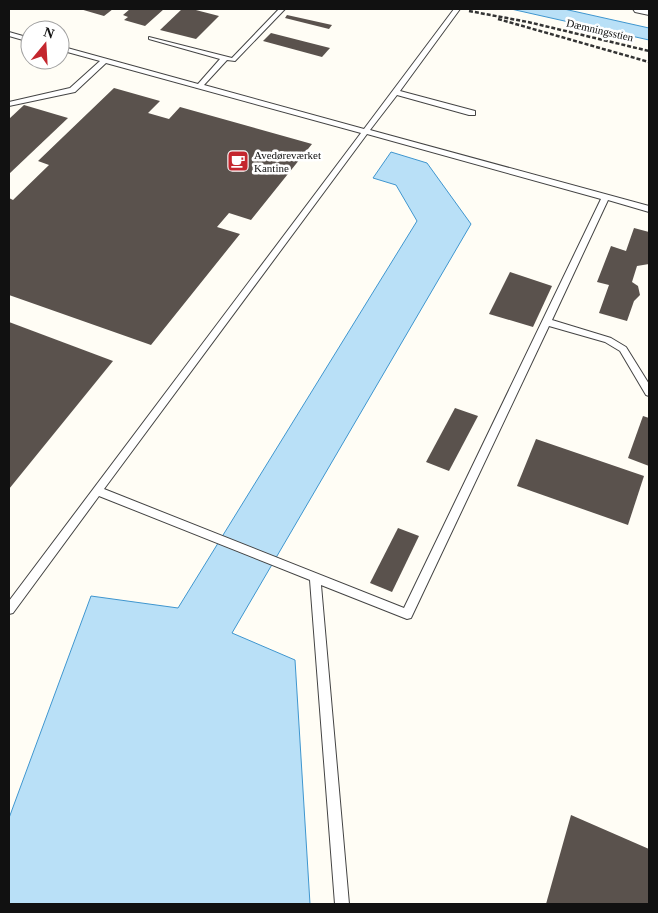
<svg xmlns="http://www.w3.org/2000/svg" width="658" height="913" font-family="Georgia,serif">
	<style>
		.water { fill: #b9e0f7; stroke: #3f96cf }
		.building { fill: #5a524d }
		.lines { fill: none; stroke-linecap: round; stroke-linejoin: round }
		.lane-casing { stroke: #444; stroke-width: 2 }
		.street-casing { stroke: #444; stroke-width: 2 }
		.path { stroke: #333; stroke-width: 2.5; stroke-dasharray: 4 2; stroke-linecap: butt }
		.lane { fill: #fff; fill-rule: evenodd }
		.street { fill: #fff; fill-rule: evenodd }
		.labels { text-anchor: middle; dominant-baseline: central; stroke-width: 5; stroke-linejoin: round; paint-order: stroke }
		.far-street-label { font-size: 11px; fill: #111; stroke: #fff }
		.far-poi-label { font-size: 11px; fill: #111; stroke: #fff; text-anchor: start }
	</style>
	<rect width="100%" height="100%" fill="#fffdf5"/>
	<g class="water">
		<polygon points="511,9 564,9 649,28 649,40"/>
		<polygon points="391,152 427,163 471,224 232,633 295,660 310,904 9,904 9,818 91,596 178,608 417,221 396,185 373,178"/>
	</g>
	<g class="building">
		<polygon points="80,9 113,9 104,16"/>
		<polygon points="130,9 164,9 145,26 124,20 128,17 123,15"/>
		<polygon points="182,9 192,9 219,16 196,39 160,30"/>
		<polygon points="287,15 332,25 329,29 285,18"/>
		<polygon points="271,33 330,48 322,57 263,41"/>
		<polygon points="114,88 160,101 148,113 169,119 180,107 312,144 251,220 229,213 217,227 240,234 151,345 9,295 9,198 13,200 49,165 38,161"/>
		<polygon points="24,105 68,118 9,174 9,119"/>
		<polygon points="634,228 649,232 649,264 637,266 632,282 638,286 640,295 634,301 627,321 599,313 609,285 597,282 611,246 626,251"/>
		<polygon points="510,272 552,286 533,327 489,314"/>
		<polygon points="9,322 113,361 9,489"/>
		<polygon points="455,408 478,416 449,471 426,462"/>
		<polygon points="643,416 649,418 649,466 628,458"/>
		<polygon points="536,439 644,476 628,525 517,486"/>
		<polygon points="398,528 419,536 392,592 370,583"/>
		<polygon points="571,815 649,849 649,904 546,904"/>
	</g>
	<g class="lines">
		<g class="lane-casing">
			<g id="lane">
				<path d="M279,9H285L235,61L227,60L204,85L364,129L454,9H460L400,91L475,111V115H469L397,95L370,130L649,206V212L608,200L552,320L611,338L626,347L649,384V396L646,395L620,351L605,342L549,326L411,618L407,619L321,585L349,904H335L310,580L99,496L13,613L9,614V601L361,133L106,63L75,92L9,106V102L70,88L100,61L60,50V46L198,84L220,59L149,39V37L232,58ZM367,134L601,199L404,608L104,489Z"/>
				<polygon points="9,32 30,38 30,42 9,36"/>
			</g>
		</g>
		<g class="street-casing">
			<polygon id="street" points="633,9 649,9 649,15 635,12"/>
		</g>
		<g class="path">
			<polyline points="469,11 528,22 649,51"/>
			<polyline points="498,19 649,62"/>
		</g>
		<use href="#lane" class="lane"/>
		<use href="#street" class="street"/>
	</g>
	<defs>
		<g id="cafe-square" transform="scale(1.125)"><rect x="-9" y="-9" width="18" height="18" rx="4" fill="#c4262e" stroke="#fff"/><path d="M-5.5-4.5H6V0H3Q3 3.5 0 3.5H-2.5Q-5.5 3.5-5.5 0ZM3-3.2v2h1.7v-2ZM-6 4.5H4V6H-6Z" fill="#fff"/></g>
	</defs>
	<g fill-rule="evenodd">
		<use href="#cafe-square" x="238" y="161"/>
	</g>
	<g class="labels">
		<g class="far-street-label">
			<text transform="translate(600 30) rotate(13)">Dæmningsstien</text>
		</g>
		<g class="far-poi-label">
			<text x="254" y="155">Avedøreværket<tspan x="254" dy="13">Kantine</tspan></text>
		</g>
	</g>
	<rect width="658" height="913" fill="none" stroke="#111111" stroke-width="20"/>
	<g transform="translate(45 45) rotate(18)"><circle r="24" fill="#ffffff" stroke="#a0a0a0"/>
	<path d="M0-4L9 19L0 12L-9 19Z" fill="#c4262e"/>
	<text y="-8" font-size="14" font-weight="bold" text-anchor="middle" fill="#111111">N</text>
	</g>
</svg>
